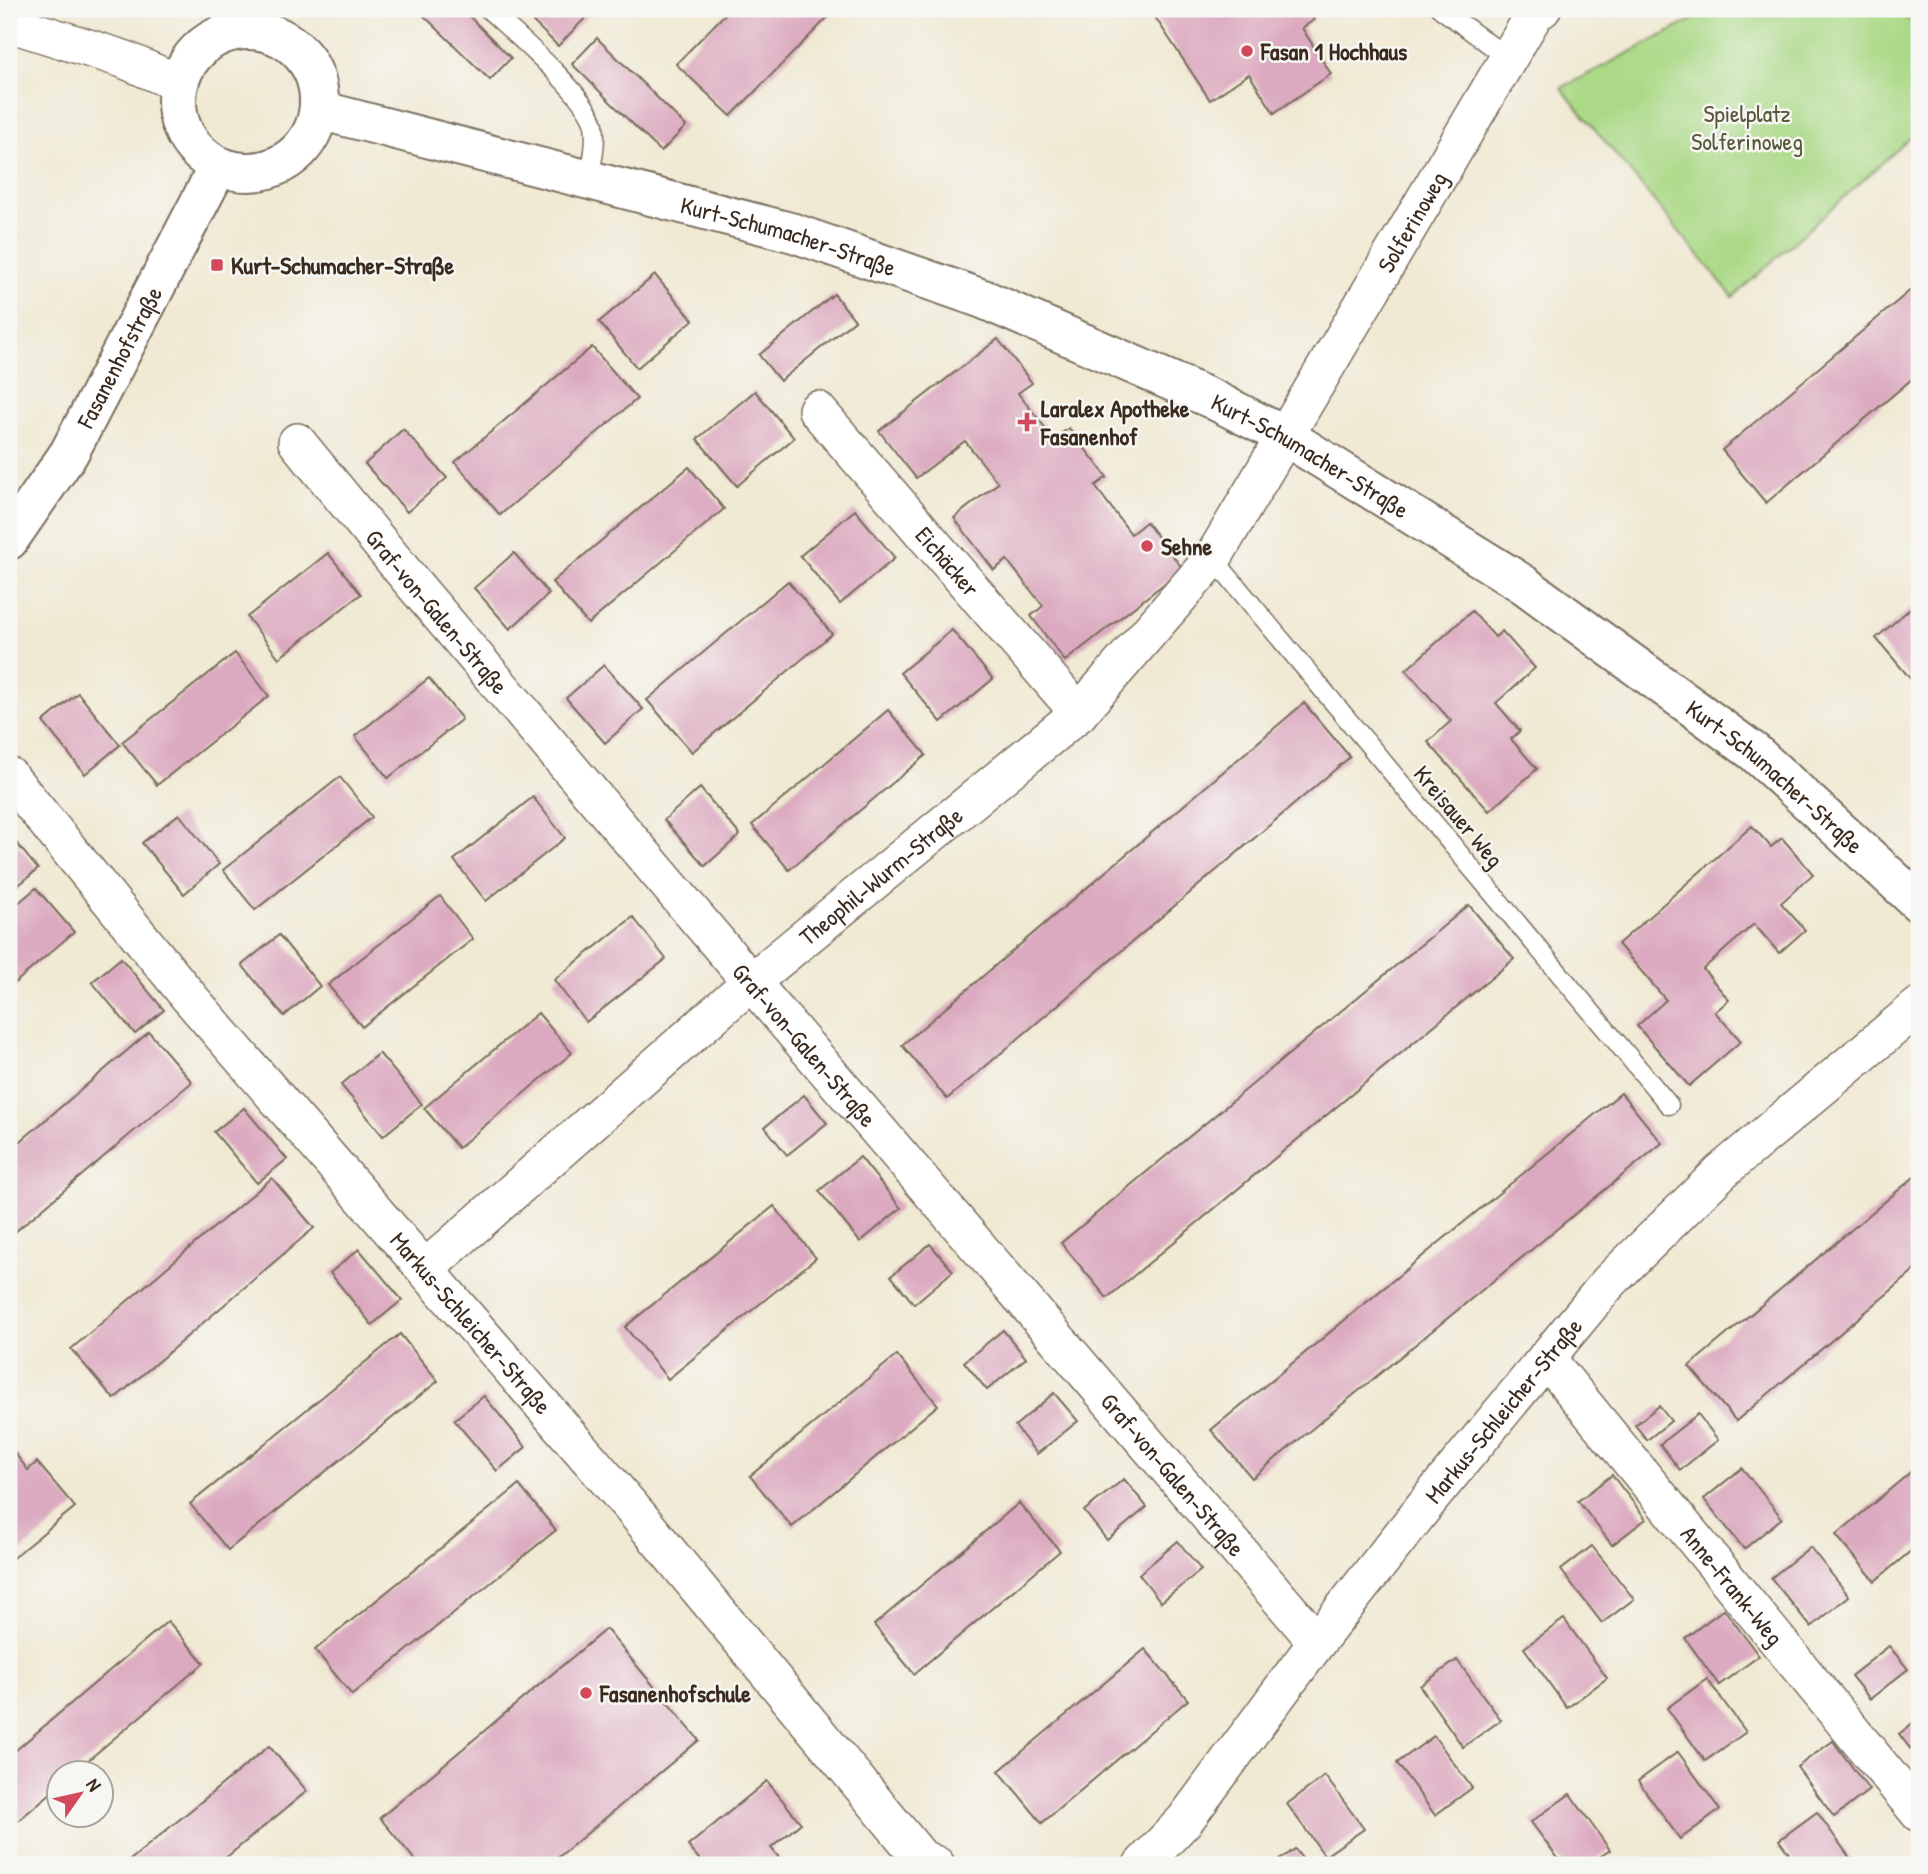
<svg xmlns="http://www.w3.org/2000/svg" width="1928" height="1874" font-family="'Patrick Hand',sans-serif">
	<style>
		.green { fill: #abd987; stroke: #738252; stroke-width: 2 }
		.building { fill: #dcaac0 }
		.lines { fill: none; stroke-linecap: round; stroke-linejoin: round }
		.lane-casing { stroke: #7a6d5d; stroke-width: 21 }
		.street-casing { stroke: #7a6d5d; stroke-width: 40 }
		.secondary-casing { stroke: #7a6d5d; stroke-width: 42 }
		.lane { stroke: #fff; stroke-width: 18 }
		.street { stroke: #fff; stroke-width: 37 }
		.secondary { stroke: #fff; stroke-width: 38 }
		.poi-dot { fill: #d1495b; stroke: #f6f6f2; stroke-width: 2.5 }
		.labels { text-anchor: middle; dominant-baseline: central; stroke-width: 5; stroke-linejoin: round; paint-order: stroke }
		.poi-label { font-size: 24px; font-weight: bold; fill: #3b2a1e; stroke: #f6f6f2; text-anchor: start }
		.park-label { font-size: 24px; fill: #575638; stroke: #f6f6f2 }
		.street-label { font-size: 24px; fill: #3b2a1e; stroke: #f6f6f2 }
	</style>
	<rect width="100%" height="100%" fill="#f6f6f2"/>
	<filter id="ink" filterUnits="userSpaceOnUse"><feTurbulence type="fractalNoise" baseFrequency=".0143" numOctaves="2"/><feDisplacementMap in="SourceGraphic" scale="14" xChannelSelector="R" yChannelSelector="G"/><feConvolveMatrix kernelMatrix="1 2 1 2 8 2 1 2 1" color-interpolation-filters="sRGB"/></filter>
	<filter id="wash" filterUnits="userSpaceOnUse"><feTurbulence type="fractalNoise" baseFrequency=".00686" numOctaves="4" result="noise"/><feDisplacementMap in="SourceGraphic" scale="28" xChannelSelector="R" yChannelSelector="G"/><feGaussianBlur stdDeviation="1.57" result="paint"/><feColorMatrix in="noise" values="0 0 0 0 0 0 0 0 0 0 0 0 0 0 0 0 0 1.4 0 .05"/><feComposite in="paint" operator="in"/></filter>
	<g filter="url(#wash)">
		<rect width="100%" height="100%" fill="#f0e9d3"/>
		<polygon class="green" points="1723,9 1892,9 1919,27 1919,130 1733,297 1561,88 1696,18"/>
		<g id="blocks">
			<g class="building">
				<polygon points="417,9 462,9 511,58 490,80"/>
				<polygon points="520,9 594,9 558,46"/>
				<polygon points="730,9 836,9 731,116 676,64"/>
				<polygon points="1167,9 1306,9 1314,20 1302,28 1331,74 1274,113 1249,74 1210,100 1155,17"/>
				<polygon points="597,38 686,126 661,152 572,64"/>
				<polygon points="655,275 693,320 637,368 599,322"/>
				<polygon points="1919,283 1919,373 1766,503 1722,450"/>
				<polygon points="834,294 855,320 780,381 759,355"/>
				<polygon points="998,339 1032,383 1018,393 1054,439 1069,428 1107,477 1095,486 1131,534 1146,522 1183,569 1065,661 1031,616 1043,606 1007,560 994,570 954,518 998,483 965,441 916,478 879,431"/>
				<polygon points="592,347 637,399 500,515 455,462"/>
				<polygon points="755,391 794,438 737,486 697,439"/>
				<polygon points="403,429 447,478 407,512 365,464"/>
				<polygon points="689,467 724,509 588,624 552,582"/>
				<polygon points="855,510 895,558 840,604 800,556"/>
				<polygon points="328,553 361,594 279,658 247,617"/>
				<polygon points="514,553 549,594 510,629 474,588"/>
				<polygon points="788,581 832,634 692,752 647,700"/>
				<polygon points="1919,601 1919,689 1876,638"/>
				<polygon points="1472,611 1495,637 1502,631 1535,668 1496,703 1520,731 1511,739 1537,769 1489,811 1428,742 1451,721 1406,670"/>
				<polygon points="952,630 993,679 941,722 900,673"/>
				<polygon points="235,653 269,696 157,785 122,742"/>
				<polygon points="604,665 643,709 605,743 566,698"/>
				<polygon points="429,678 462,719 388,778 355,736"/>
				<polygon points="78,693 120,745 85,774 43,722"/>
				<polygon points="1304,703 1350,757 947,1099 902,1045"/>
				<polygon points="888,710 926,755 789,870 752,825"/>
				<polygon points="340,777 372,817 255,910 223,870"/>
				<polygon points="700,788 740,835 705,866 664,820"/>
				<polygon points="533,797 565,838 486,901 454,860"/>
				<polygon points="179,814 219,864 184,894 142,843"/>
				<polygon points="1752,826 1771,847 1782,838 1813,874 1781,903 1805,930 1779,953 1754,924 1703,969 1729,1000 1715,1012 1741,1041 1689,1086 1637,1026 1666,1000 1618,944"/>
				<polygon points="9,834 38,869 9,893"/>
				<polygon points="36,888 74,932 9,988 9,911"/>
				<polygon points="440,896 473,939 362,1027 328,985"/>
				<polygon points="1469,905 1514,959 1107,1298 1061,1243"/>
				<polygon points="633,917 666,959 586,1022 554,980"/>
				<polygon points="279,935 320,986 284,1016 242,965"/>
				<polygon points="121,958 164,1010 135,1034 92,982"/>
				<polygon points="538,1013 572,1053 458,1148 424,1108"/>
				<polygon points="149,1032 192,1082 9,1237 9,1151"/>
				<polygon points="379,1053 422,1104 383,1136 341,1085"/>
				<polygon points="1621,1093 1662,1143 1252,1478 1211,1430"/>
				<polygon points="804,1095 827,1123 787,1155 765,1127"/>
				<polygon points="244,1108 287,1159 257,1183 214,1132"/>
				<polygon points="860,1157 901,1208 860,1242 819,1191"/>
				<polygon points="1919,1173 1919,1267 1736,1421 1689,1366"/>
				<polygon points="272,1178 314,1228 114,1399 71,1349"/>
				<polygon points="774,1206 816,1258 668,1379 625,1327"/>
				<polygon points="930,1244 953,1271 914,1304 891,1276"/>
				<polygon points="359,1249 402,1300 372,1325 330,1273"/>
				<polygon points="1003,1330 1026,1358 987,1390 964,1362"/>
				<polygon points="400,1334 438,1381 228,1550 190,1504"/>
				<polygon points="897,1355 938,1405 792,1527 750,1476"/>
				<polygon points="1054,1393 1078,1421 1037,1454 1015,1426"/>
				<polygon points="484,1396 526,1447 497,1471 454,1420"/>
				<polygon points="1659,1406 1671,1421 1647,1440 1635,1425"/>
				<polygon points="1698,1414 1718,1440 1680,1470 1660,1444"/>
				<polygon points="14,1452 28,1470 37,1462 75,1507 9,1561 9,1521 16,1515 9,1507 9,1456"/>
				<polygon points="1919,1465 1919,1544 1875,1581 1836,1535"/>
				<polygon points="1742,1468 1782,1518 1744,1549 1704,1499"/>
				<polygon points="1612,1475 1646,1519 1612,1545 1578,1501"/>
				<polygon points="1124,1479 1147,1507 1107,1540 1084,1511"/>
				<polygon points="519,1485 556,1530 352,1695 315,1650"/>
				<polygon points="1019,1503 1060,1551 914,1674 874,1625"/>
				<polygon points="1178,1541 1201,1570 1161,1602 1139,1574"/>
				<polygon points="1592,1546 1634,1599 1602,1623 1561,1570"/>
				<polygon points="1810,1547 1849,1596 1811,1627 1771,1578"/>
				<polygon points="1724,1609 1759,1656 1719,1685 1685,1638"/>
				<polygon points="1564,1619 1607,1678 1567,1708 1524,1648"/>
				<polygon points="168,1621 204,1663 74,1772 60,1772 60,1785 12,1826 9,1822 9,1756"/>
				<polygon points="606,1629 699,1740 549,1865 419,1865 380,1818"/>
				<polygon points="1889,1646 1908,1669 1870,1699 1851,1676"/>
				<polygon points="1145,1649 1188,1700 1042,1823 999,1771"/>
				<polygon points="1457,1660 1501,1720 1463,1747 1420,1686"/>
				<polygon points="1707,1679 1746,1732 1705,1761 1667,1708"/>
				<polygon points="1919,1718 1919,1760 1899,1734"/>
				<polygon points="1434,1736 1472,1788 1435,1815 1397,1763"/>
				<polygon points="1833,1741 1869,1790 1834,1817 1797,1767"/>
				<polygon points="269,1746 307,1791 217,1865 124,1865"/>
				<polygon points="1678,1752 1720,1810 1680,1839 1638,1781"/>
				<polygon points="1325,1776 1364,1829 1325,1856 1287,1804"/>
				<polygon points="767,1781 801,1823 771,1848 785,1865 704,1865 688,1846"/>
				<polygon points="1570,1794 1610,1850 1588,1865 1563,1865 1531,1822"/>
				<polygon points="1817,1812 1855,1865 1797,1865 1779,1840"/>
				<polygon points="1295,1849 1307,1865 1273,1865"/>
			</g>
		</g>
	</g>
	<g filter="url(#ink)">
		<use href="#blocks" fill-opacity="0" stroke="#7a6d5d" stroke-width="2"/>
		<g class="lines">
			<g class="lane-casing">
				<g id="lane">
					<path d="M488,9C513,32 588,96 594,125C597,143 592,163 589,180"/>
					<polyline points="1441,9 1508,58"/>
					<polyline points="1213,558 1669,1105"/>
				</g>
			</g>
			<g class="street-casing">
				<g id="street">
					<polyline points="9,23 123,59 178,83"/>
					<path id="s1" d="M817,410L1079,713"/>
					<path id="s2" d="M297,442L411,581L751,982L1317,1642"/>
					<path id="s3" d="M9,776L190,998L637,1514L921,1858L936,1865"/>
					<path id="s4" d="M425,1269L751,982L1079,713L1213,558L1535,13L1542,9"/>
					<path id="s5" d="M1546,1358L1919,1813"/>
					<path id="s6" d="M1142,1865L1185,1820L1317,1642L1430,1499L1609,1282L1722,1171L1919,1006"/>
				</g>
			</g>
			<g class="secondary-casing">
				<g id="secondary">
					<circle cx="248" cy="101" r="71"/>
					<path id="s7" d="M319,110L794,233L983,299L1212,399L1285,436L1523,584L1754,752L1919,903"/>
					<path id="s8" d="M9,540L69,453L218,167"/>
				</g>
			</g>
			<use href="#lane" class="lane"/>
			<use href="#street" class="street"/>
			<use href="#secondary" class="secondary"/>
		</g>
	</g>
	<g class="poi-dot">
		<circle cx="1247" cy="51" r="7"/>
		<rect x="210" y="258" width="14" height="14" rx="3.5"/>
		<path d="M1023.5 411.5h7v7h7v7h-7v7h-7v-7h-7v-7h7z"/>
		<circle cx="1147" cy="546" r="7"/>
		<circle cx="586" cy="1693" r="7"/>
	</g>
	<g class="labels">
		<g class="poi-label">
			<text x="1261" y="51">Fasan 1 Hochhaus</text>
			<text x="231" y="265">Kurt-Schumacher-Straße</text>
			<text x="1041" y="408">Laralex Apotheke<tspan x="1041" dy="28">Fasanenhof</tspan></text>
			<text x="1161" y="546">Sehne</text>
			<text x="600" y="1693">Fasanenhofschule</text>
		</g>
		<g class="park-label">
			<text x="1747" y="113">Spielplatz<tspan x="1747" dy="28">Solferinoweg</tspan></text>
		</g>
		<g class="street-label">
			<text stroke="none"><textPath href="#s4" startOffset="1454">Solferinoweg</textPath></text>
			<text stroke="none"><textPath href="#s7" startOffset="486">Kurt-Schumacher-Straße</textPath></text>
			<text stroke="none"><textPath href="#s8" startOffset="214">Fasanenhofstraße</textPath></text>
			<text stroke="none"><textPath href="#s7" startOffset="1054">Kurt-Schumacher-Straße</textPath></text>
			<text stroke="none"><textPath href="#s1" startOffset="200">Eichäcker</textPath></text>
			<text stroke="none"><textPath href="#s2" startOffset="220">Graf-von-Galen-Straße</textPath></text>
			<text stroke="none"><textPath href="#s7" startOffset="1620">Kurt-Schumacher-Straße</textPath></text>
			<text transform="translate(1459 816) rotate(50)">Kreisauer Weg</text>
			<text stroke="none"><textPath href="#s4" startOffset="602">Theophil-Wurm-Straße</textPath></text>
			<text stroke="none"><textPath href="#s2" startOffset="788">Graf-von-Galen-Straße</textPath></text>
			<text stroke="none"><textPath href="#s3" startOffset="716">Markus-Schleicher-Straße</textPath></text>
			<text stroke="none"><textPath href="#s6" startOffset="581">Markus-Schleicher-Straße</textPath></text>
			<text stroke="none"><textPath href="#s2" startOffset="1354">Graf-von-Galen-Straße</textPath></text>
			<text stroke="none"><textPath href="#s5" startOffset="294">Anne-Frank-Weg</textPath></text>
		</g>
	</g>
	<rect width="1928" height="1874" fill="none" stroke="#f6f6f2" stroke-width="35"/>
	<g transform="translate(80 1794) rotate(56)"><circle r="33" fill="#f6f6f2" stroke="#aba49d" stroke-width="2"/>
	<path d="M0-5L12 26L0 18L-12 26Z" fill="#d1495b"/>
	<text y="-10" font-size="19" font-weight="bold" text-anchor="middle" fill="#3b2a1e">N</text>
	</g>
</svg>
